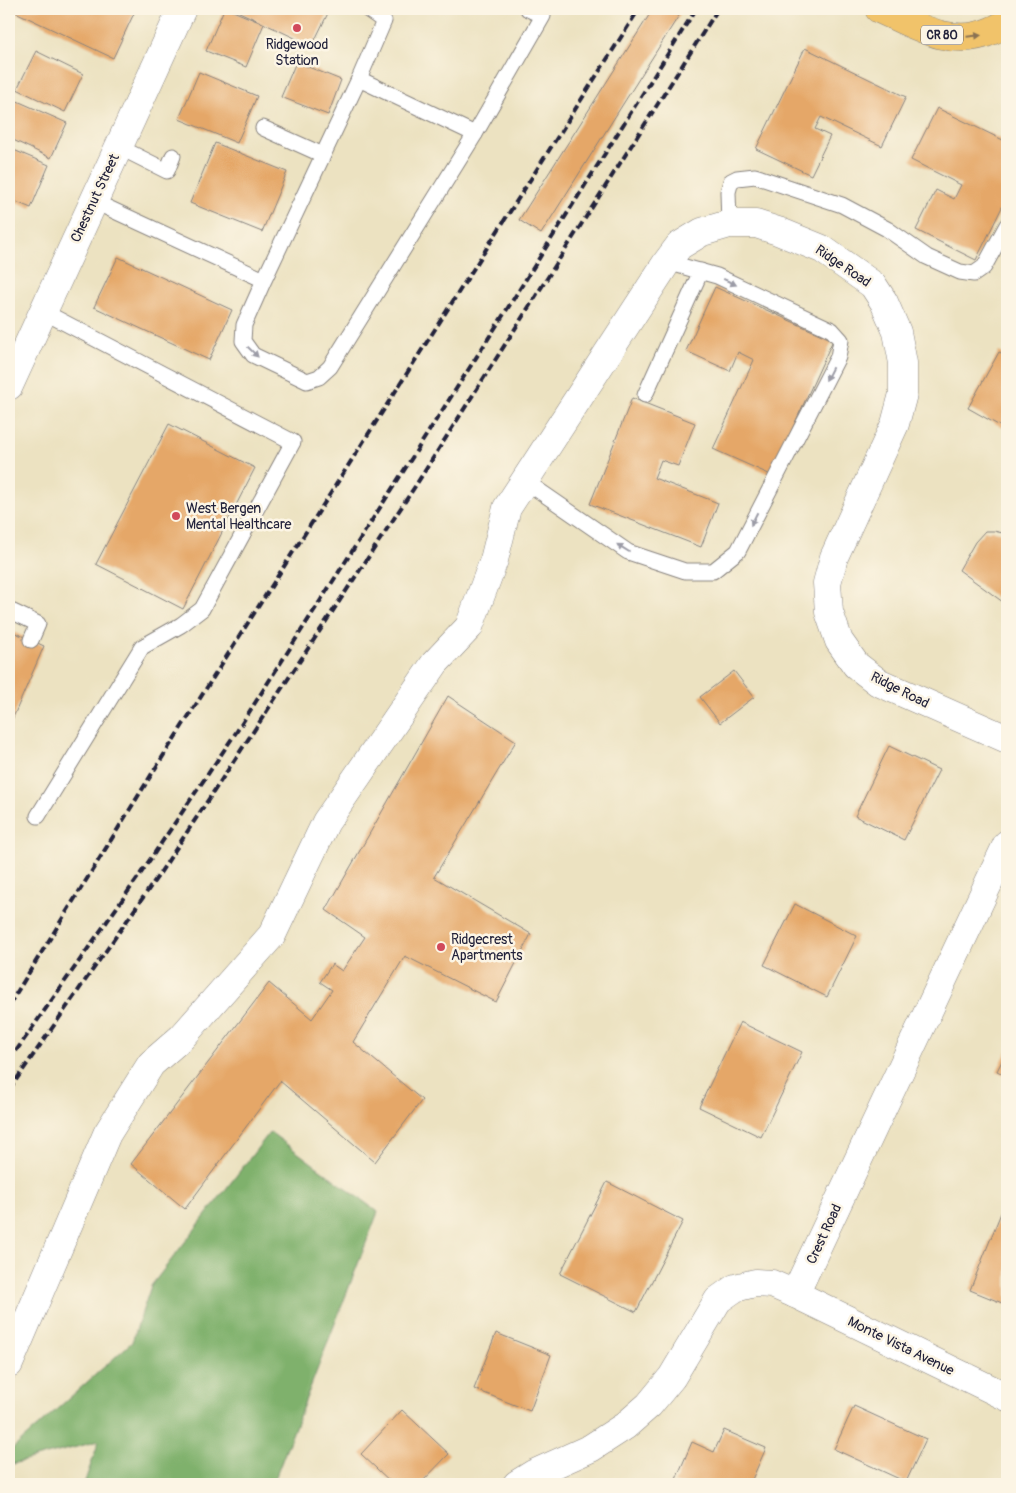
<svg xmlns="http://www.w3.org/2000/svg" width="1016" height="1493" font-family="Pangolin,sans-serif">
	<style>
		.forest { fill: #7fb16c; stroke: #506a54 }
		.building { fill: #e5a768 }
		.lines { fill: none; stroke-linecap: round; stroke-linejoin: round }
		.lane-casing { stroke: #87827e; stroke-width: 17 }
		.street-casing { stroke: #87827e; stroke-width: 29 }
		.primary-casing { stroke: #87827e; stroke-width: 29 }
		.lane { stroke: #fff; stroke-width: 15 }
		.street { stroke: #fff; stroke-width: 28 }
		.primary { stroke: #f1c36a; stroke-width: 28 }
		.rail { stroke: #22223b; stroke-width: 4; stroke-dasharray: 8 4; stroke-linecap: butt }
		.oneway { fill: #8a7252 }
		.oneway2 { fill: #9c9ca7 }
		.poi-dot { fill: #d1495b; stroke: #fcf5e5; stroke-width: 2 }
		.labels { text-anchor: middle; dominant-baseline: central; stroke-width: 5; stroke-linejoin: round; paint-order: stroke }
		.shield { fill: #fcf5e5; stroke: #63616e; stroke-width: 1 }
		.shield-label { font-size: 12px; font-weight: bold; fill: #22223b }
		.poi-label { font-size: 14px; fill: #22223b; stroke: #fcf5e5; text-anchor: start }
		.street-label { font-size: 14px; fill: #22223b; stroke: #fcf5e5 }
	</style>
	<rect width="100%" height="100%" fill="#fcf5e5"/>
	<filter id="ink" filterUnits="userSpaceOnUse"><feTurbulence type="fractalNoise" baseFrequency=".02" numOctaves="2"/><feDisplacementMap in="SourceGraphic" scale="10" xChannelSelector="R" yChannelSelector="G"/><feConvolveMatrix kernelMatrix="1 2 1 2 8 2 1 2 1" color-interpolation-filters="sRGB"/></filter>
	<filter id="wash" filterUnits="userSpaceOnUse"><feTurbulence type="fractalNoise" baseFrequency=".0096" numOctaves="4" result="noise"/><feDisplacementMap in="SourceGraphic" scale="20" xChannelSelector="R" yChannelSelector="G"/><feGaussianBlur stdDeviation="1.12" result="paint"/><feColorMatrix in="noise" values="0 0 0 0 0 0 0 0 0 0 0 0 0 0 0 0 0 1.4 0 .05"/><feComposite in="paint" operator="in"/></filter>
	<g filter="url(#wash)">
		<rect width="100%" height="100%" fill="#ece2c1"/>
		<polygon class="forest" points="270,1132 378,1212 273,1484 84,1484 99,1441 9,1465 9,1452 132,1342 151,1286"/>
		<g id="blocks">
			<g class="building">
				<polygon points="9,9 136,9 113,58"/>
				<polygon points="224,9 228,9 264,24 246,67 206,51"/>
				<polygon points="233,9 330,9 312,46"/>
				<polygon points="653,9 683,9 541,234 519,220"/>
				<polygon points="805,48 906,97 882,146 821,117 815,129 830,136 811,175 756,149"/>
				<polygon points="36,51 83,74 65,112 17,89"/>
				<polygon points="296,62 341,80 328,115 281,97"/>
				<polygon points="199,72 257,96 237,143 179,119"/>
				<polygon points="15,100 67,123 51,158 9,138 9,114"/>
				<polygon points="937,108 1007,142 1007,197 976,260 916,230 936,190 954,199 961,185 911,160"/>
				<polygon points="215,143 287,172 262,232 190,203"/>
				<polygon points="9,148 49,165 31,208 14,201 9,214"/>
				<polygon points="118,257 232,310 209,360 94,307"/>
				<polygon points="715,287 833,340 771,475 713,449 754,360 738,352 730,371 686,351"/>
				<polygon points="999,352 1007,356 1007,430 968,408"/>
				<polygon points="632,398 695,423 678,466 661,460 654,478 718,503 701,547 590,504"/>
				<polygon points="169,424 255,468 183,609 96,564"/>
				<polygon points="985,531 994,531 1007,534 1007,605 959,570 975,542"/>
				<polygon points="9,630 44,646 9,727"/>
				<polygon points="734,671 754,697 720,723 700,697"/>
				<polygon points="448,696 516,741 434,877 531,934 496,1002 405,956 353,1042 422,1100 375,1162 280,1081 185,1209 131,1164 269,983 312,1019 332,990 320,982 332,964 342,971 365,937 326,910"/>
				<polygon points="889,746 939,770 904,840 855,816"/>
				<polygon points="795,904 857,936 827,997 764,965"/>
				<polygon points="740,1022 802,1052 761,1137 699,1107"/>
				<polygon points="1007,1051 1007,1076 997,1071"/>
				<polygon points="607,1182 683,1221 636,1312 560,1274"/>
				<polygon points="1003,1208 1007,1210 1007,1305 970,1290"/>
				<polygon points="496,1333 551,1355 530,1411 474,1389"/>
				<polygon points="854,1406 926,1439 906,1482 834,1449"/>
				<polygon points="402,1410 449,1454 420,1484 393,1484 361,1454"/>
				<polygon points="724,1430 766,1448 750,1484 674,1484 692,1442 714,1452"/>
			</g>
		</g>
	</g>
	<g filter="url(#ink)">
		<use href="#blocks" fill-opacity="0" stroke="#87827e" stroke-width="1"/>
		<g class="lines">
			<g class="lane-casing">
				<g id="lane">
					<polyline points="359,79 384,21 367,9"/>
					<polyline points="263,128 323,155"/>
					<polyline points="475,134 543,16 528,9"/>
					<polyline points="119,147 167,171 173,156"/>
					<polyline points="93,201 264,280 244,325 243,341 253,355 307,381 319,377 330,367 475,134 359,79 264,280"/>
					<polyline points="729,224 728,192 731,181 737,178 755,176 842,205 887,229 927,257 960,272 974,274 984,267 1007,225"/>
					<polyline points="645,395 701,271"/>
					<polyline points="525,481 628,552 685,571 713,571 738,551 838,357 841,340 832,330 717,276 667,262"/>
					<polyline points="9,610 38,624 31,640"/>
					<polyline points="38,816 142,647 181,625 202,609 293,442 44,312"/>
				</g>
			</g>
			<g class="street-casing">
				<g id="street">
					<polyline points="9,386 182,9"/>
					<polyline points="795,1294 1007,844"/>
					<polyline points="9,1364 107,1134 151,1064 182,1037 272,935 326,822 435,663 469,627 494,560 507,508 667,262 679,246 702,232 729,224 756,224 778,231 822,249 873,285 884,302 897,332 903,363 903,394 895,424 834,557 827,583 829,612 839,641 856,665 878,682 1007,739"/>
					<polyline points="517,1484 533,1474 591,1448 625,1426 649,1405 672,1377 718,1300 735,1288 755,1283 772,1284 795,1294 1007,1397"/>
				</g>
			</g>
			<g class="primary-casing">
				<path id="primary" d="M879,9C914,25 952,49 991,31C998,28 1003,26 1007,21"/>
			</g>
			<use href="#lane" class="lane"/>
			<use href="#street" class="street"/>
			<use href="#primary" class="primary"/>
			<g class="rail">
				<polyline points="9,1005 153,772 639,9"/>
				<polyline points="9,1061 141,873 237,731 504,314 696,9"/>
				<polyline points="9,1090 158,876 414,488 718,9"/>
			</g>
		</g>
		<defs><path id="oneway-solid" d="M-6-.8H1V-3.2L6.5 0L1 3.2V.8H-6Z" transform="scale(1.25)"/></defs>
		<use class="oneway" href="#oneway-solid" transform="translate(974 36) rotate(-6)"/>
		<g class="oneway2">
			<use href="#oneway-solid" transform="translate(730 282) rotate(25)"/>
			<use href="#oneway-solid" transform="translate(253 352) rotate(44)"/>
			<use href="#oneway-solid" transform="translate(829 374) rotate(117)"/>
			<use href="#oneway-solid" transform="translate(754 519) rotate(117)"/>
			<use href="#oneway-solid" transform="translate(623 548) rotate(-148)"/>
		</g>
	</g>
	<g class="poi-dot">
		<circle cx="297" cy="28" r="5"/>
		<circle cx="176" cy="516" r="5"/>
		<circle cx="441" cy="947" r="5"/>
	</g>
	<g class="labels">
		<rect class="shield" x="921" y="25.5" width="42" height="19" rx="4"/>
		<g class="shield-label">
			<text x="942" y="35">CR 80</text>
		</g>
		<g class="poi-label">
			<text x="297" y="44" text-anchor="middle">Ridgewood<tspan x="297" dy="16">Station</tspan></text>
			<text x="186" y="508">West Bergen<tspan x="186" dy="16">Mental Healthcare</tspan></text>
			<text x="451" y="939">Ridgecrest<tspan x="451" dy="16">Apartments</tspan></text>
		</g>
		<g class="street-label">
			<text transform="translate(95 198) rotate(-65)">Chestnut Street</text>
			<text transform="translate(843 266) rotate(34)">Ridge Road</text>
			<text transform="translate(900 690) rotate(27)">Ridge Road</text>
			<text transform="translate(824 1234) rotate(-65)">Crest Road</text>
			<text transform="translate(901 1346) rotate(26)">Monte Vista Avenue</text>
		</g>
	</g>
	<rect width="1016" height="1493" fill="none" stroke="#fcf5e5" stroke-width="30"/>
</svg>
